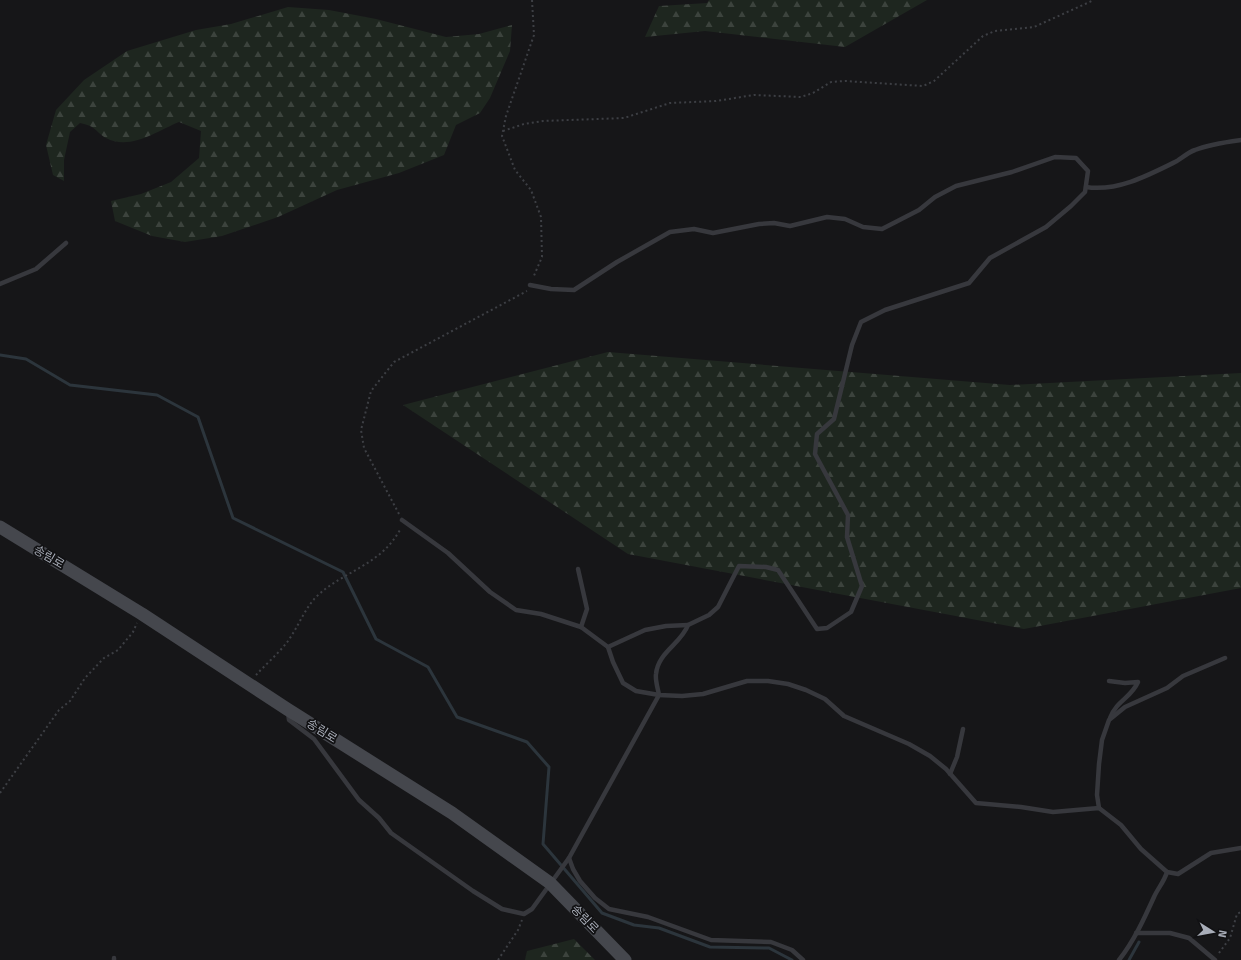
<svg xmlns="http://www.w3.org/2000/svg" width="1241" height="960" font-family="'Fira Sans','Noto Sans KR',sans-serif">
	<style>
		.forest { fill: url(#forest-firs) }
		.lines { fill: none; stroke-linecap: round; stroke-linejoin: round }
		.stream { stroke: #2c353c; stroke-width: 3 }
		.path { stroke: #3d3f44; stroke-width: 2; stroke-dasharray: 2 3; stroke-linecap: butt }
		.lane { stroke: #37383d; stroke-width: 4.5 }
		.secondary { stroke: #45474d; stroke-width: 13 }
		.labels { text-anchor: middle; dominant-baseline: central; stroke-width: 3.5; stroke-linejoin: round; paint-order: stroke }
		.street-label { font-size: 12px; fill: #a8adb8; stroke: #111113 }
	</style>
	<defs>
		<pattern id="forest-firs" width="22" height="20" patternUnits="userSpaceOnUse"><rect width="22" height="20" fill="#1e261f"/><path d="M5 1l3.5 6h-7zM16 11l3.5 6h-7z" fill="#3c433d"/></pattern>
	</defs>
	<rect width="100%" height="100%" fill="#161618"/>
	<g class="forest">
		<polygon points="709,0 927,0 845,47 705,31 645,37 659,6 707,3"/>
		<path d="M288,7L329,10L376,19L446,37L479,34L512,25L510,51L490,98L480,113L456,125L444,155L399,173L337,190L278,217L222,236L185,242L152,236L115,221L111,201L141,194L171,182L199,158L201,131L179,122C157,131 130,151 106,138C94,131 98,127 80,123L70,132L64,160V181L53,175L46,145L56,110L84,80L127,51L196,30L231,24Z"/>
		<polygon points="608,352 1010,385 1241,373 1241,588 1024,629 628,554 403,405"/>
		<polygon points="574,939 595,960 525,960 527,951"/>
	</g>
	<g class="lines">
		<g class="stream">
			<polyline points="0,355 26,359 70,385 157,395 198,417 233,518 343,572 376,639 428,667 457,717 527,742 549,767 543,844 602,913 634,925 659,928 710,947 769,948 792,960"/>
			<polyline points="1129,960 1139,942"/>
		</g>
		<g class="path">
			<polyline points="532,0 534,35 506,116 502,136 515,170 531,190 541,217 542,257 533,278"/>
			<polyline points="503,131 524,124 543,121 624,118 670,103 716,101 754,95 801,97 813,93 831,82 845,81 923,86 934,81 983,36 995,31 1034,27 1094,0"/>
			<polyline points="399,514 364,448 361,430 371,391 394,362 527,291"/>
			<path d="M256,675C266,664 279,653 288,641C298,627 304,610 316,597C344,570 381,566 401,528"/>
			<polyline points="0,793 59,710 70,701 85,678 104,658 118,650 133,632 137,623"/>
			<polyline points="1219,953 1230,938 1237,914 1241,912"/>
			<polyline points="498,960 518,930 522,920"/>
		</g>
		<g class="lane">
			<path d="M1086,187C1117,192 1149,175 1177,161C1183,157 1189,152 1195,150C1210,144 1226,142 1241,140"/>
			<polyline points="0,284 36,269 66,243"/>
			<polyline points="402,520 448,553 490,592 516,610 541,614 581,627 608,647 645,630 666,626 688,625"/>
			<polyline points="578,569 587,609 581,627"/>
			<path d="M608,647L613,662L623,683L636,691L659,695L682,696L703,694L747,681H768L788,684L806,690L825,699L844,716L909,744L930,756L946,769L976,803L1021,807L1053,812L1099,808L1121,825L1141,849L1167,872C1164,882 1158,888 1154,897C1144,919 1134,941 1119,960"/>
			<path d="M1109,681L1125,683L1138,682C1131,698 1117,700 1110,718"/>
			<path d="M288,712L289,720L314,739L359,800L379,818L391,833L473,891L502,909L524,914L532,909L569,858L659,695C658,689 655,680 656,674C658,652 681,644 688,625L709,615L718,607L739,566L766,567L778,570L817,629L827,628L851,612L862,586L847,537L848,515L815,454L817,434L834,419L852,345L861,322L885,310L969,283L990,258L1046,227L1071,206L1085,192L1088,171L1076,158L1055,157L1012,172L956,186L935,197L919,210L882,229L863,227L845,219L827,217L790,226L774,223L759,224L713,233L694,229L670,232L617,262L574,290L551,289L530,285"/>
			<polyline points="950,774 957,757 963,729"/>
			<polyline points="1099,808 1097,795 1099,764 1102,740 1109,720 1125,707 1167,688 1183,676 1225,658"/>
			<polyline points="569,858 573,869 580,881 595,898 609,909 648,917 711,940 771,942 792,950 803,960"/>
			<polyline points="1167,872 1178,874 1211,853 1241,848"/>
			<polyline points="1136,933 1170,933 1189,938 1215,960"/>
			<polyline points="114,958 114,960"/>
		</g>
		<polyline class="secondary" points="0,527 142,614 287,709 452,813 550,883 625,960"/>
	</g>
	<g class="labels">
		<g class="street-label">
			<text transform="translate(49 557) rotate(31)">송림로</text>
			<text transform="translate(322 731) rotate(32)">송림로</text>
			<text transform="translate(585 919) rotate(46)">송림로</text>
		</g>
	</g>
	<g transform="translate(1213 932) rotate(101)" stroke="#111113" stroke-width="3" paint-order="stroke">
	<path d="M0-3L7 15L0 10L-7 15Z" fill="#a8adb8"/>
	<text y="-6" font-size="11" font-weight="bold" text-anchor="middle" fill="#a8adb8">N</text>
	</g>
</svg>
